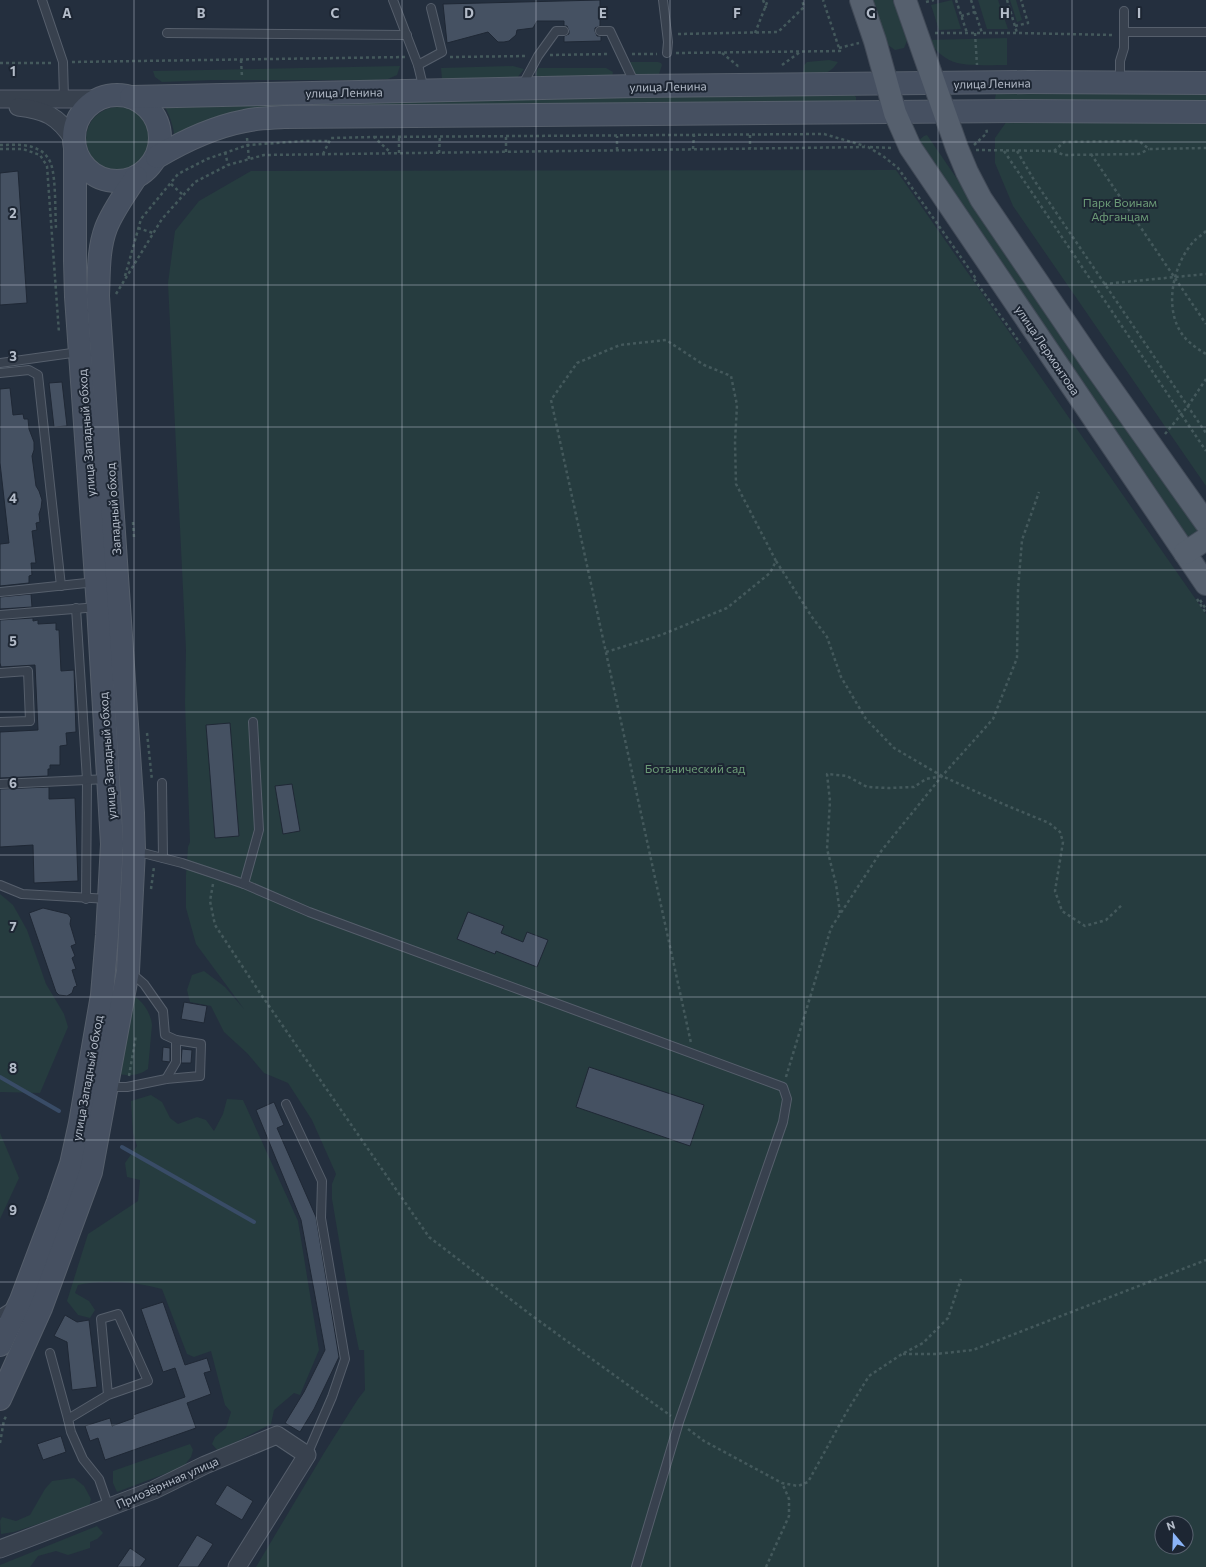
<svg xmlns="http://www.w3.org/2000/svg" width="1206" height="1567" font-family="Commissioner,sans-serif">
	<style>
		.green { fill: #263c3f; fill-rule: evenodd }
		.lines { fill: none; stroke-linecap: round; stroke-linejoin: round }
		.stream { stroke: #394c67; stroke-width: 4 }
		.building { fill: #455162; stroke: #1f2835 }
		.lane-casing { stroke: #565f6c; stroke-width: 10 }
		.street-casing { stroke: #565f6c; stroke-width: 19 }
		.secondary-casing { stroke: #565f6c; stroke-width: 24 }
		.primary-casing { stroke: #414a57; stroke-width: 24 }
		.path { stroke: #44595c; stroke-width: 2.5; stroke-dasharray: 3 3; stroke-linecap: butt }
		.lane { stroke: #38414e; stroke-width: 8 }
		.street { stroke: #38414e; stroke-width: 17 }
		.secondary { stroke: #465061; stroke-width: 22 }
		.primary { stroke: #56606e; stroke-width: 22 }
		.grid { fill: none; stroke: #b4bcc9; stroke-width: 1; stroke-opacity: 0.55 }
		.labels { text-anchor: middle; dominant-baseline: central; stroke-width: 4; stroke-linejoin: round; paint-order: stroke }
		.street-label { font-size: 12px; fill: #b4bcc9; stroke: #1d2633 }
		.park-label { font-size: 12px; fill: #6b9a76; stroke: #1d2633 }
		.grid-label { font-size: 13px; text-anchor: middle; font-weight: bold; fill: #b4bcc9; stroke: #1d2633; stroke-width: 4; stroke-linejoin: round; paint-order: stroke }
	</style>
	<rect width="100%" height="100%" fill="#242f3e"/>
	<g class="green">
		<polygon points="872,0 893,0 907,41 904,48 895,50 888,45"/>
		<polygon points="952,0 961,29 939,30 931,5"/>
		<polygon points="978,0 998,0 1008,29 987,29"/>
		<polygon points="1010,0 1016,0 1022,20 1017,22"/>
		<path d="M1007,38V65C995,65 968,66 957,63C945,60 935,50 928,40Z"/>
		<path d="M829,60L838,62C828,77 819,74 803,74L804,65L807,62Z"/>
		<polygon points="630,62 658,62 661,63 662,65 659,74 655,78 637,79 629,64"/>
		<polygon points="400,66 397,75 388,79 377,80 212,80 162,82 155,77 153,71"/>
		<polygon points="513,66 524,69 517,78 442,79 441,68"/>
		<polygon points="538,68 606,68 613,72 611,81 539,82 536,74"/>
		<polygon points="996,93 1206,93 1206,102 996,102 995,99"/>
		<path d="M853,94L856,97V102L269,109L175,139C173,125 170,115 163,104L268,100Z"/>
		<circle cx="118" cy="139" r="32"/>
		<polygon points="1007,121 1206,123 1206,486 1013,206 995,163 995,138"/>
		<polygon points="927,135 1200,534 1191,541 917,142 924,136"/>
		<path d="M896,170L1206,614V1567H256L324,1453L358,1399L365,1390L364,1350H359L351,1311L332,1199V1184L336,1174L312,1120L288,1083L264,1073L247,1053L224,1032L211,1006L190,1002L187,990L192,975L204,971L225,987L244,1009L196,944L186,908V875L188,847L190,842L185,703L186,650L168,283L175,231L199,201L251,171ZM1162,1523H1186V1547H1162Z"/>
		<polygon points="0,894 13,905 27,930 46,984 64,1014 68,1027 40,1093 0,1092"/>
		<path d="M132,995C142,1000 151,1013 152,1025L148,1069C138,1076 129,1076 118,1074Z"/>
		<path d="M151,1095L162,1102L170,1118L178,1124L197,1117L206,1120L214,1131L223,1114L227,1099L243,1100L298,1221L319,1350L300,1395L294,1393L274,1410L271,1424L218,1451L212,1444L215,1437L226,1428L231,1412L225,1405L211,1351L194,1357L187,1354L162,1289C135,1282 106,1279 78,1285L75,1293L89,1301L95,1310L90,1318L78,1315L67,1301L88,1234L138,1201L140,1180L127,1177L125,1163L137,1146L133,1133L131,1101Z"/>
		<polygon points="0,1133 19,1178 0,1219"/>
		<polygon points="190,1444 193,1450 191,1457 183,1467 117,1492 113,1483 113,1471"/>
		<polygon points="74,1478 84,1486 91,1499 89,1507 14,1532 1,1534 0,1521 2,1517 16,1521 30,1515 45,1489 52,1481"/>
		<polygon points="97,1526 103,1533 97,1539 90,1542 90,1548 68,1555 56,1551 38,1556 30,1567 0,1567 0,1565"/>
	</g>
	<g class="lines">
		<g class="stream">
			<polyline points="0,1077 59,1111"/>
			<polyline points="122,1147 254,1222"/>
		</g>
	</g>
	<g class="building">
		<polygon points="600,0 600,26 595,28 595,31 597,36 601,36 601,41 564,42 564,36 569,34 569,31 567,26 564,26 564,21 537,21 533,28 517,30 516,35 509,41 504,42 498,42 488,32 447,43 443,4"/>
		<polygon points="18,171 27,303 0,305 0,173"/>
		<polygon points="62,382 67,426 54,427 49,383"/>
		<polygon points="10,388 13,415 23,414 24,419 28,419 29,429 34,442 34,450 32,456 36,486 39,491 42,500 41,508 39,514 40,522 36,523 37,530 32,531 36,563 31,563 32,575 29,576 29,583 0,586 0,544 9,543 0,463 0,389"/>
		<polygon points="31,594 32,607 0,609 0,597"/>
		<polygon points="33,618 33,621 38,620 38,624 56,623 56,630 59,630 61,671 74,670 76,732 66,733 67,745 60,746 60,765 50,765 50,769 48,769 48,776 0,778 0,732 38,730 35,665 1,667 0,663 0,620"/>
		<polygon points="230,723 239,836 215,838 206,725"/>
		<polygon points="292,784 300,831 283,834 275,786"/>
		<polygon points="49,787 49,799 75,798 78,881 34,883 33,845 0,847 0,789"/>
		<polygon points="43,908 68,914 71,918 70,924 76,944 71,946 75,956 72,958 76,969 72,970 77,986 74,987 72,993 67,996 59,995 56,992 29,913"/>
		<polygon points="468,912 504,926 501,933 523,942 527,932 548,940 537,967 496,951 495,954 457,939"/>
		<polygon points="184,1002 207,1006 204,1023 181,1019"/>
		<polygon points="163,1047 170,1048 170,1062 162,1061"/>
		<polygon points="182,1049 192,1050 191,1063 181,1063"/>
		<polygon points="589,1067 704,1105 690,1146 576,1107"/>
		<polygon points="274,1102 284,1125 277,1128 316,1217 339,1357 314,1409 300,1432 285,1423 304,1392 325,1350 301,1220 256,1110"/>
		<polygon points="163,1302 185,1365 207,1358 211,1371 204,1373 211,1394 187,1403 196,1428 105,1460 98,1438 90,1441 85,1426 110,1418 112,1426 134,1418 133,1415 185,1397 175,1368 163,1372 141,1309"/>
		<polygon points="65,1315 77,1322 89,1320 97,1387 72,1390 67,1342 54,1336"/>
		<polygon points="61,1436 66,1452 43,1460 37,1444"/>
		<polygon points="227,1485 253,1501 242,1520 215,1504"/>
		<polygon points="197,1535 213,1544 198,1567 177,1567"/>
		<polygon points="130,1548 146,1559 140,1567 117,1567"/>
	</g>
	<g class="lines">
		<g class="lane-casing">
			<g id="lane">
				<polyline points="42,0 63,62 64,98"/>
				<polyline points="393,0 418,65 424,90"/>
				<polyline points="663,0 668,42 667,53"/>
				<polyline points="600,31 610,31 635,84"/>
				<polyline points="1124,32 1206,32"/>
				<polyline points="167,33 407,35"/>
				<polyline points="418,65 442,52 431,8"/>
				<polyline points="1120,82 1120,61 1124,48 1124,11"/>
				<polyline points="522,86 538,56 556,31 564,31"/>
				<polyline points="0,363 79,352"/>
				<polyline points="0,373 29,370 38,375 61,586"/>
				<polyline points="0,592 96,582"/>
				<polyline points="76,608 87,780 86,899"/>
				<polyline points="0,615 98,607"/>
				<polyline points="0,673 28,671 30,721 0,722"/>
				<polyline points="162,783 163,858"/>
				<polyline points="0,784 108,779"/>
				<polyline points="135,851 182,863 215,874 244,884 309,912 783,1087 787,1099 783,1122 679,1422 636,1567"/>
				<polyline points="244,884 259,830 253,722"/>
				<polyline points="0,885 22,894 109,899"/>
				<polyline points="166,1079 176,1062 176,1040"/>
				<polyline points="108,1087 127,1087 166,1079 200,1076 201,1044 176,1040 165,1035 163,1011 144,984 130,972"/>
				<polyline points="286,1104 322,1181 321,1218 345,1359 332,1397 307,1455"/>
				<polyline points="0,1314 11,1307"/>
				<polyline points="50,1353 68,1419"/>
				<polyline points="108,1395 101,1319 118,1314 148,1381 108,1395 68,1419 71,1432 83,1459 99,1479 109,1508"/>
			</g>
		</g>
		<g class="street-casing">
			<g id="street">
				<polyline points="0,99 99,99"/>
				<path d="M18,107C45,110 58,116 73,139"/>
				<polyline points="0,1549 154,1490 205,1465 277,1435 307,1455 237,1567"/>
			</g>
		</g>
		<g class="secondary-casing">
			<g id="secondary">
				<circle cx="117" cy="138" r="43"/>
				<polyline points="131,97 636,86 1029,82 1206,83"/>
				<path d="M157,157C184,141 213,127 245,121C258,118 271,118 284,117L1014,111L1206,112"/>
				<polyline points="0,1345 21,1300 58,1202 71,1164 80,1123 102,995 107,935 112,844 98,607 76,297 75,261 75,151"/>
				<path d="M0,1399L41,1308L91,1172L128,971L134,850L133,813L98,296C99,273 98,249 106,228C113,210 126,193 136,177"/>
			</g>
		</g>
		<g class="primary-casing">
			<g id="primary">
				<polyline points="861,0 875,41 895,113 910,147 1206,584"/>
				<polyline points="905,0 957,148 967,172 981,199 1094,365 1206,523"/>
				<polyline points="1185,553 1206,539"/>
			</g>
		</g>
		<g class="path">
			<polyline points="763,0 766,8"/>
			<polyline points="956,0 967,33"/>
			<polyline points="971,0 982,33"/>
			<polyline points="1007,0 1017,33"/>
			<polyline points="926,2 934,0"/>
			<polyline points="961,16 975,12"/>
			<polyline points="1015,26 1028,23 1021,0"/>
			<polyline points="755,33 768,0"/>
			<polyline points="935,33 1017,33 1114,35"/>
			<polyline points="975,33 977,65"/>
			<polyline points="678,34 778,32 804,7 802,0"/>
			<polyline points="839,48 859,43"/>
			<polyline points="676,53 840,51 823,0"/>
			<polyline points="722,53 738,66 741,66"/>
			<polyline points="632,54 657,54"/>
			<polyline points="550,55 609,54"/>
			<polyline points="450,57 527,56"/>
			<polyline points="241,60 242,77"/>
			<polyline points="72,62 405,57"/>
			<polyline points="0,63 53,63"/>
			<polyline points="782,65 800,52"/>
			<polyline points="750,135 750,148"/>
			<polyline points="374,137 824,134 865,146"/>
			<polyline points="506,137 506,152"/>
			<polyline points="247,138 249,159"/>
			<path d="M0,145C13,145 27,143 39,150C44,152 49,158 51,164C56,178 55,212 56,228"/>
			<polyline points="974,145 987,133 986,127"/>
			<polyline points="870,147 891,148"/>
			<polyline points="0,149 23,149 40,155 47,166 59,333"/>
			<polyline points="693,149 694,135"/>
			<polyline points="617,150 617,136"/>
			<polyline points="976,150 1054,151 1064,142 1139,141 1149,149 1206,148"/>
			<polyline points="1004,151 1206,451"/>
			<polyline points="1017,151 1034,180 1206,433"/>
			<polyline points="1054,151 1064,155 1139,154 1149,149"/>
			<polyline points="225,152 228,165"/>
			<polyline points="399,153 399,137"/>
			<polyline points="439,153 440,136"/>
			<polyline points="323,154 331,138 374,137 391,153"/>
			<polyline points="1091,154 1206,324"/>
			<polyline points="171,184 183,195"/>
			<polyline points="138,228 153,233"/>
			<path d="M1206,231C1202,235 1197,238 1194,241C1172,265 1162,313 1186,339C1192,345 1199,350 1206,354"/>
			<polyline points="125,276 141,219 178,174 207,159 248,145 304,141 329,141"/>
			<polyline points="974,279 1020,343"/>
			<polyline points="1104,284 1206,274"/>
			<polyline points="116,294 162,219 195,182 228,165 264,155 868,147 883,156 898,168 977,280"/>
			<polyline points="1165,434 1188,406 1206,379"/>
			<polyline points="133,522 134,537"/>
			<polyline points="776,561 812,617 827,637 841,677 866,719 894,748 942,776 1003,804 1049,823 1060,832 1063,842 1055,891 1062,911 1085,926 1106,920 1123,904"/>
			<polyline points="1197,599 1206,613"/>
			<polyline points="1200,600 1206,609"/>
			<polyline points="606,652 661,635 727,608 770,573 776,561 736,484 735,442 737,405 731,376 704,365 666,340 620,345 577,363 551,400 691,1043"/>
			<polyline points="147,733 152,780"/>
			<polyline points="213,884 210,901 215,925 260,993 429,1237 535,1318 671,1416"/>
			<polyline points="151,889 154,867"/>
			<polyline points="840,913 836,884 827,849 830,801 827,774 847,776 867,787 888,788 914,787 926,779 942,776"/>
			<polyline points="129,1076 136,1035"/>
			<polyline points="786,1077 831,928 882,850 942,776 993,719 1017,658 1018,590 1022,540 1039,492"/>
			<polyline points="903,1354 936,1354 973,1350 1206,1260"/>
			<polyline points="688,1429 704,1441 782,1483 798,1486 808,1482 846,1413 869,1376 902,1354 923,1343 948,1318 961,1279"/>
			<polyline points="0,1443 4,1420 7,1415"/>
			<polyline points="766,1567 789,1516 789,1499 782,1483"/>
		</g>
		<use href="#lane" class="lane"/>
		<use href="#street" class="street"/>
		<use href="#secondary" class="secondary"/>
		<use href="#primary" class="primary"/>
	</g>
	<path class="grid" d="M134,0V1567M268,0V1567M402,0V1567M536,0V1567M670,0V1567M804,0V1567M938,0V1567M1072,0V1567M0,142H1206M0,285H1206M0,427H1206M0,570H1206M0,712H1206M0,855H1206M0,997H1206M0,1140H1206M0,1282H1206M0,1425H1206"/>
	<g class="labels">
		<g class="street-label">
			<text transform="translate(992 83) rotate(-1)">улица Ленина</text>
			<text transform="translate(668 86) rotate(-1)">улица Ленина</text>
			<text transform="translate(344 92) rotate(-1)">улица Ленина</text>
			<text transform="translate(1048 350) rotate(56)">улица Лермонтова</text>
			<text transform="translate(86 433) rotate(-94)">улица Западный обход</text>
			<text transform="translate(113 509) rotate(-94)">Западный обход</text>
			<text transform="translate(107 756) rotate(-94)">улица Западный обход</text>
			<text transform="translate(87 1078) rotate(-80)">улица Западный обход</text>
			<text transform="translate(167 1482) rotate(-24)">Приозёрнная улица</text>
		</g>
		<g class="park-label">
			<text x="1120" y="202">Парк Воинам<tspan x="1120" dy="14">Афганцам</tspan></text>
			<text x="695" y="768">Ботанический сад</text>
		</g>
	</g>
	<g class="grid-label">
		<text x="67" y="18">A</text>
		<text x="201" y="18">B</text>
		<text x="335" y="18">C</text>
		<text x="469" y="18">D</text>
		<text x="603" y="18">E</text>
		<text x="737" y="18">F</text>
		<text x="871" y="18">G</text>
		<text x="1005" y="18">H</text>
		<text x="1139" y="18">I</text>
		<text x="13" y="76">1</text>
		<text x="13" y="218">2</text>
		<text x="13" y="361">3</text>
		<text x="13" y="503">4</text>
		<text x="13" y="646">5</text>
		<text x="13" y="788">6</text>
		<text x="13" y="931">7</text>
		<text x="13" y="1073">8</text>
		<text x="13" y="1215">9</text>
	</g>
	<g transform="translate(1174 1535) rotate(341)"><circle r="19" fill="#1d2633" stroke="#59626f"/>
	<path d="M0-3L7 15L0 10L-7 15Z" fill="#8ab4f8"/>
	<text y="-6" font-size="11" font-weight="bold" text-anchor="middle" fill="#b4bcc9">N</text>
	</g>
</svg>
